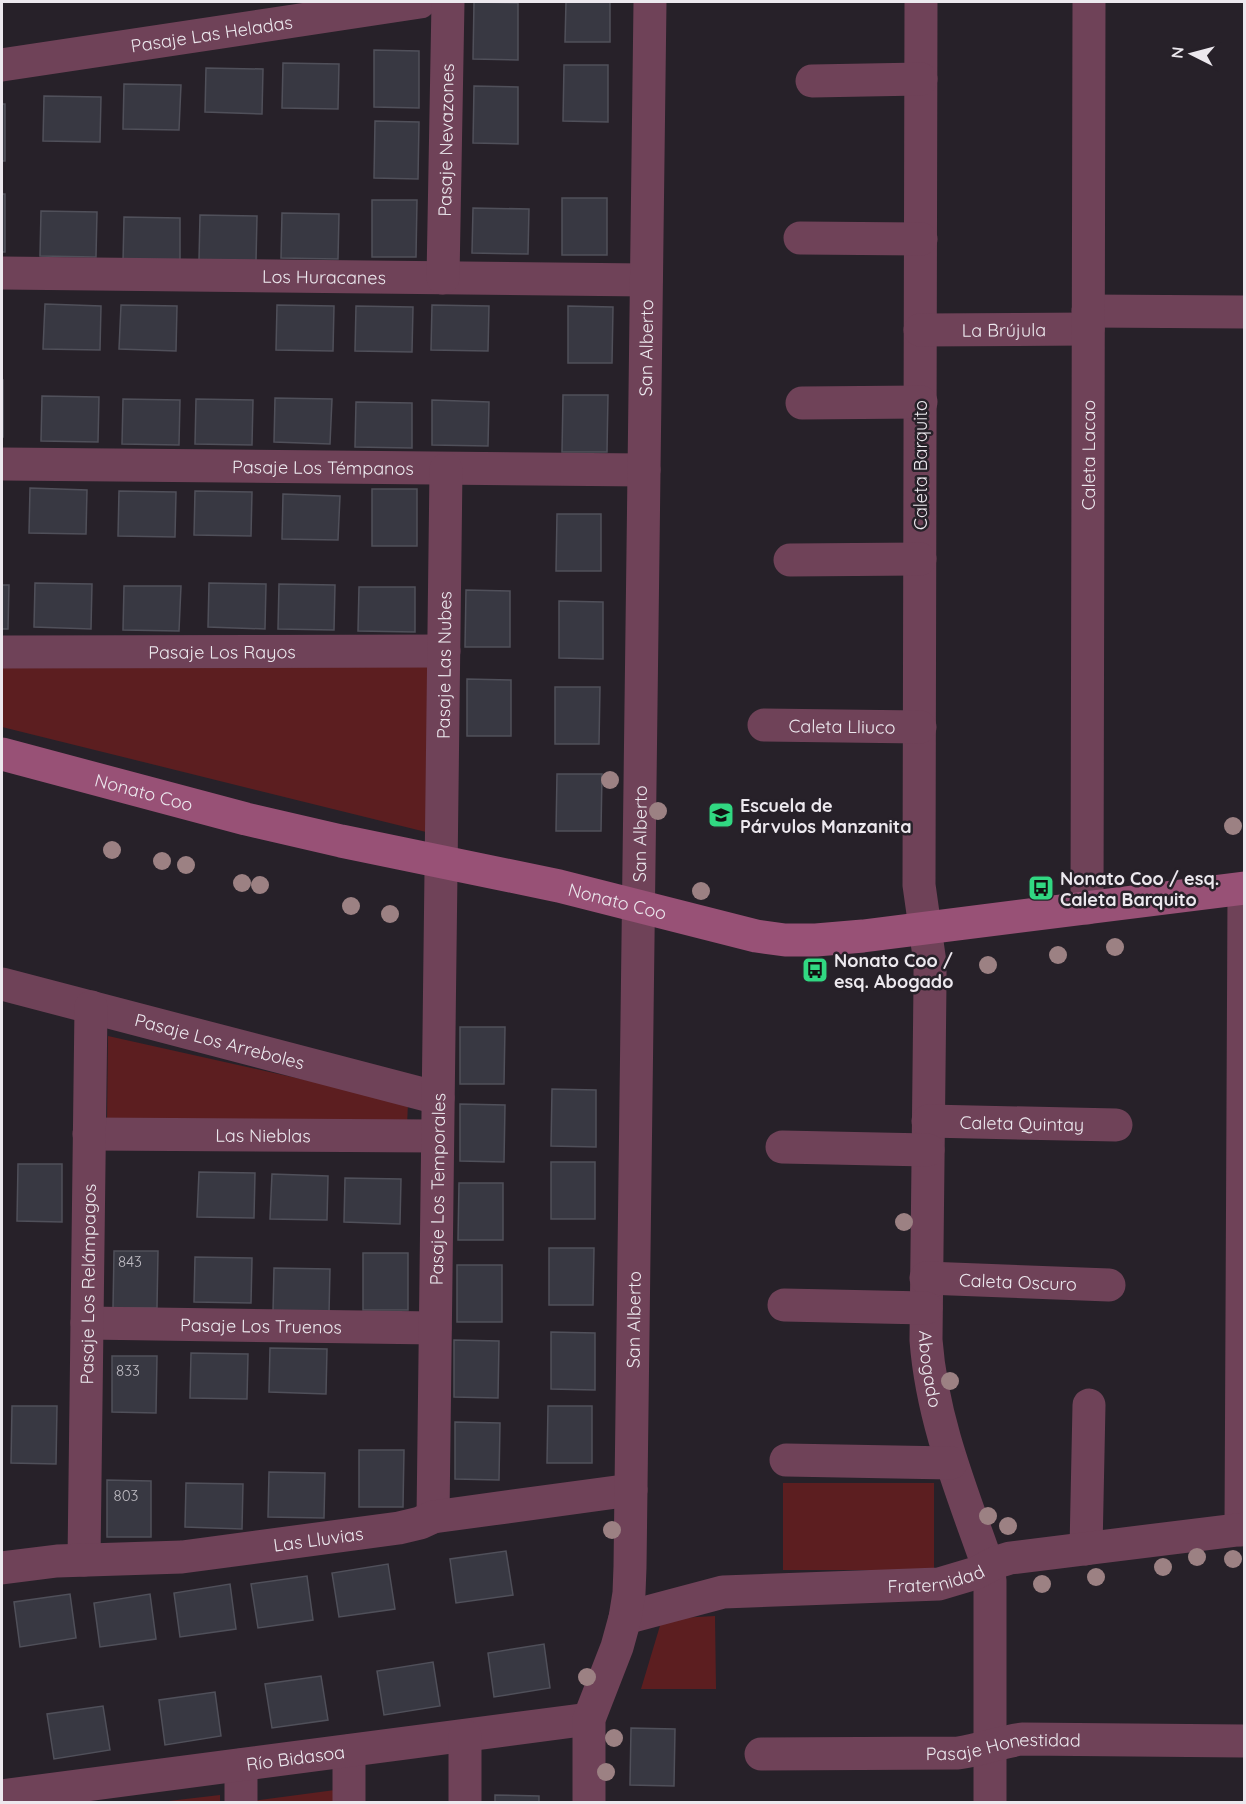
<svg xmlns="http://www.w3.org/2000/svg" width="1246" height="1804" font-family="Quicksand,sans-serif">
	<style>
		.green { fill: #5c1e20 }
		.building { fill: #383842; stroke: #50505a; stroke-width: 1.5 }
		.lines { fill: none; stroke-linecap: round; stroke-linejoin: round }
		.street { stroke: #6f4258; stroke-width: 33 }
		.secondary { stroke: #985176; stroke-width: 33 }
		.tree { fill: #9c8183 }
		.labels { text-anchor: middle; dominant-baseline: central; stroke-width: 5; stroke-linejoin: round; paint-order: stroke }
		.number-label { font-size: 15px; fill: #bfbcc3 }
		.street-label { font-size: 18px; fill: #ece8ee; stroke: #272129 }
		.poi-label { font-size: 18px; font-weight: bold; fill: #ece8ee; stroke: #272129; text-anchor: start }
	</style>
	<rect width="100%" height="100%" fill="#272129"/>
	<g class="green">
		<polygon points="432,664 430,833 2,727 2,666"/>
		<polygon points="108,1036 408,1103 407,1126 107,1123"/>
		<rect x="783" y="1483" width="151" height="87"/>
		<polygon points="715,1616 716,1689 641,1689 662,1619"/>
		<polygon points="335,1790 335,1802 253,1802 252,1801"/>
		<polygon points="220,1795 220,1802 160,1802"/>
	</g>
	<g class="building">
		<polygon points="474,2 518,3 518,60 473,59"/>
		<polygon points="566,2 610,2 610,42 565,42"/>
		<polygon points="374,50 419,51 419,108 374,107"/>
		<polygon points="283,63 339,64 338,109 282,108"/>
		<polygon points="564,65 608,65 608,122 563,121"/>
		<polygon points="206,68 263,69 262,114 205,112"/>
		<polygon points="124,84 181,85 179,130 123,129"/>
		<polygon points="474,86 518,87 518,144 473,143"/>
		<polygon points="44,96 101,97 100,142 43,141"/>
		<rect x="2" y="104" width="3" height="57"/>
		<polygon points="375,121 419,122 418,179 374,178"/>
		<rect x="2" y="194" width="3" height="58"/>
		<rect x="562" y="198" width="45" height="57"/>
		<polygon points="372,200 417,200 416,257 372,257"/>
		<polygon points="473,208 529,209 528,254 472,253"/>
		<polygon points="41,211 97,212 96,257 40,256"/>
		<polygon points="282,213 339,214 338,259 281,258"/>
		<polygon points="200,215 257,216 256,261 199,260"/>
		<polygon points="124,217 180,218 180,262 123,262"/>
		<polygon points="45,304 101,306 100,350 43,349"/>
		<polygon points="121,305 177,306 176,351 119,349"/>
		<polygon points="277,305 334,306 333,351 276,350"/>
		<polygon points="432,305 489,306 488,351 431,350"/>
		<polygon points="356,306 413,307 412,352 355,351"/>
		<polygon points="568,306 613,307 612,363 568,363"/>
		<rect x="2" y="380" width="1" height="57"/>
		<polygon points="563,395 608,395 607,452 562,452"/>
		<polygon points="42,396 99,397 98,442 41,441"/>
		<polygon points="275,398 332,399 330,444 274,442"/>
		<polygon points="123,399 180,400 179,445 122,444"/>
		<polygon points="196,399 253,400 252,445 195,444"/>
		<polygon points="432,400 489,402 488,446 432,445"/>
		<polygon points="356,402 412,403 412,448 355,447"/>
		<polygon points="30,488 87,490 86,534 29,533"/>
		<rect x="372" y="489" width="45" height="57"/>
		<polygon points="119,491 176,492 175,537 118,536"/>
		<polygon points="195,491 252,492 251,536 194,535"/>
		<polygon points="283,494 340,496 338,540 282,539"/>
		<polygon points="557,514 601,514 601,571 556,571"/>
		<polygon points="35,583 92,584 91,629 34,627"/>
		<polygon points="209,583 266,584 265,629 208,627"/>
		<polygon points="279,584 335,585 334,630 278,629"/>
		<polygon points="2,585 9,585 8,629 2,629"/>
		<polygon points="124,586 181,586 179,631 123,630"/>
		<polygon points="359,587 415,587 415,632 358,631"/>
		<polygon points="466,590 510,591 510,647 465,647"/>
		<polygon points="559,601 603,602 603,659 559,658"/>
		<polygon points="467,679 511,680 511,736 467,736"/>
		<polygon points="555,687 600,687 599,744 555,744"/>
		<polygon points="557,774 602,774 601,831 556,831"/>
		<polygon points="460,1027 505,1027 504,1084 460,1084"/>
		<polygon points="552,1089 596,1090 596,1147 551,1146"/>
		<polygon points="460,1104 505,1105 504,1162 460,1161"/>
		<rect x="551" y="1162" width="44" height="57"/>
		<polygon points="18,1164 62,1164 62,1222 17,1221"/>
		<polygon points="199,1172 255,1173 254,1218 197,1217"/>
		<polygon points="272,1174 328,1176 327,1220 270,1219"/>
		<polygon points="345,1178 401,1179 400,1224 344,1222"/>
		<polygon points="459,1183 503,1183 503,1240 458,1240"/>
		<polygon points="549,1248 594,1248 593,1305 549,1305"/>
		<polygon points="114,1251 158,1251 157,1308 113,1308"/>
		<rect x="363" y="1253" width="45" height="57"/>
		<polygon points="195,1257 252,1258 251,1303 194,1302"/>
		<rect x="457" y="1265" width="45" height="57"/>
		<polygon points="274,1268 330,1269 329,1314 273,1312"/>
		<polygon points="551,1332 595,1333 595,1390 551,1389"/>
		<polygon points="454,1340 499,1341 498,1398 454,1397"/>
		<polygon points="270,1348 327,1349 326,1394 269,1392"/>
		<polygon points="191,1353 248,1354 247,1399 190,1398"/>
		<polygon points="112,1356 157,1356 156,1413 112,1412"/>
		<polygon points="12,1406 57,1406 56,1464 11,1463"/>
		<polygon points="548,1406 592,1406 592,1463 547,1463"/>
		<polygon points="455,1422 500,1423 499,1480 455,1479"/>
		<polygon points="359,1450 404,1450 403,1507 359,1507"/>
		<polygon points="269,1472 325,1473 324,1518 268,1517"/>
		<polygon points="107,1480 151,1481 151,1537 107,1537"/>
		<polygon points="186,1483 243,1484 242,1529 185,1527"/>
		<polygon points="506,1551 513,1595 456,1603 450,1559"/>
		<polygon points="388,1564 395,1609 339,1617 332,1573"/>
		<polygon points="307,1576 313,1620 258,1628 251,1584"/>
		<polygon points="230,1584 236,1629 180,1637 174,1593"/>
		<polygon points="70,1594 76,1638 20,1647 14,1602"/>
		<polygon points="150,1594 156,1639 100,1647 94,1603"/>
		<polygon points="544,1644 550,1688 494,1697 488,1653"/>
		<polygon points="433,1662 440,1706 384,1715 377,1671"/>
		<polygon points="321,1676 328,1720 272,1728 265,1684"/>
		<polygon points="215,1692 221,1736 165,1745 159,1700"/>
		<polygon points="103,1706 110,1750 54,1759 47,1714"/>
		<polygon points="631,1728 675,1729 674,1786 630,1785"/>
		<polygon points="495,1795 539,1796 539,1802 495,1802"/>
	</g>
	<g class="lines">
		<g class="street">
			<path id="s1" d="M921,2L919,885L930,963V983L926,1340C932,1420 962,1492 988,1566L990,1581V1802"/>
			<path id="s2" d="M2,65L420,2"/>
			<polyline points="812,81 921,79"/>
			<polyline points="800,238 921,239"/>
			<path id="s3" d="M2,273L646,280"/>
			<path id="s4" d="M443,278L448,2"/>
			<polyline points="1088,311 1244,312"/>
			<path id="s5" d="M920,330L1088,329"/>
			<polyline points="802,403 921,402"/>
			<path id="s6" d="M2,464L644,470"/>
			<polyline points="790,560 920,559"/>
			<path id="s7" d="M2,652L444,651"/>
			<path id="s8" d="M764,725L920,727"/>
			<path id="s9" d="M1087,908L1089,2"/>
			<path id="s10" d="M2,984L438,1098"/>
			<path id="s11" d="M928,1121L1116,1125"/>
			<path id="s12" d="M89,1134L437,1136"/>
			<polyline points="782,1147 928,1150"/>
			<path id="s13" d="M926,1278L1109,1285"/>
			<polyline points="784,1305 926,1308"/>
			<path id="s14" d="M87,1323L435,1328"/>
			<polyline points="786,1460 951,1463"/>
			<path id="s15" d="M433,1517L446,469"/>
			<polyline points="1241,1530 1244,894"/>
			<polyline points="1086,1549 1089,1405"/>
			<path id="s16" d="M84,1560L91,1007"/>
			<path id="s17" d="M2,1568L57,1561L182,1557L399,1528L420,1523L433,1517L631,1490"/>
			<path id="s18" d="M625,1618L723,1592L939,1584L976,1573L997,1562L1010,1558L1244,1529"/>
			<polyline points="349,1751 349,1802"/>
			<path id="s19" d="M761,1754L958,1753C980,1750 1000,1742 1022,1739L1244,1741"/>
			<polyline points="241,1765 241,1802"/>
			<path id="s20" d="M2,1796L589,1719"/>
			<polyline points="465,1802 465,1736"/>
			<path id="s21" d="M589,1802V1719L617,1647L625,1618L629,1593L630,1567L650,2"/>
		</g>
		<path class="secondary" id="s22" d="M2,754L246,819L341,841L559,886L756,936L785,940H816L863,936L1244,888"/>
	</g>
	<g class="tree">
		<circle cx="610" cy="780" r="9"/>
		<circle cx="658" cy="811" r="9"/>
		<circle cx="1233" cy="826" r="9"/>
		<circle cx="112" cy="850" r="9"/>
		<circle cx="162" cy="861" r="9"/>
		<circle cx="186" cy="865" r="9"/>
		<circle cx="242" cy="883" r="9"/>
		<circle cx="260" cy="885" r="9"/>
		<circle cx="701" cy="891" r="9"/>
		<circle cx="351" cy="906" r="9"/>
		<circle cx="390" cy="914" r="9"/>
		<circle cx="1115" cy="947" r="9"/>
		<circle cx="1058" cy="955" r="9"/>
		<circle cx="988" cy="965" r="9"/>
		<circle cx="904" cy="1222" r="9"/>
		<circle cx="950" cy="1381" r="9"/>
		<circle cx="988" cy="1516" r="9"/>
		<circle cx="1008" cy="1526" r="9"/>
		<circle cx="612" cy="1530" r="9"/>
		<circle cx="1197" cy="1557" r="9"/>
		<circle cx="1233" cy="1559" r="9"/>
		<circle cx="1163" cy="1567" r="9"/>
		<circle cx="1096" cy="1577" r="9"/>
		<circle cx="1042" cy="1584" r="9"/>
		<circle cx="587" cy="1677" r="9"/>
		<circle cx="614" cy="1738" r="9"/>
		<circle cx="606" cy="1772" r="9"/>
	</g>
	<defs>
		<g id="school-square" transform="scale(1.35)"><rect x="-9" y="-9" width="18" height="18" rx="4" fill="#31d882" stroke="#272129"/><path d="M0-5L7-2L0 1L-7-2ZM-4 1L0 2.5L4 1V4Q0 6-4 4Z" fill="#111"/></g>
		<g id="bus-square" transform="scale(1.35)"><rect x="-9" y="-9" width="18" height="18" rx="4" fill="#31d882" stroke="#272129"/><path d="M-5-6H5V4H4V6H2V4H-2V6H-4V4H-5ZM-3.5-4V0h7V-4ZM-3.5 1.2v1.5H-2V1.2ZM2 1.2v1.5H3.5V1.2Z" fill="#111"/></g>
	</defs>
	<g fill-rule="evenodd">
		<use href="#school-square" x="721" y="815"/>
		<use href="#bus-square" x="1041" y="888"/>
		<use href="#bus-square" x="815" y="970"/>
	</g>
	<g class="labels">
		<g class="number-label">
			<text x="130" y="1261">843</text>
			<text x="128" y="1370">833</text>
			<text x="126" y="1495">803</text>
		</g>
		<g class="street-label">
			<text stroke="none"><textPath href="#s2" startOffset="212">Pasaje Las Heladas</textPath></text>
			<text stroke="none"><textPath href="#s4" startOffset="138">Pasaje Nevazones</textPath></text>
			<text stroke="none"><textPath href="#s3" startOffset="322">Los Huracanes</textPath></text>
			<text stroke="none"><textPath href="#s5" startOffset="84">La Brújula</textPath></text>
			<text stroke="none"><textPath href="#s21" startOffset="1461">San Alberto</textPath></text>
			<text stroke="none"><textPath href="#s9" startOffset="453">Caleta Lacao</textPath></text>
			<text transform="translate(920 465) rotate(-90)">Caleta Barquito</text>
			<text stroke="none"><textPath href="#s6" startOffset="321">Pasaje Los Témpanos</textPath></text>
			<text stroke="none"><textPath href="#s7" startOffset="220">Pasaje Los Rayos</textPath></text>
			<text stroke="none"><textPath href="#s15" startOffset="852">Pasaje Las Nubes</textPath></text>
			<text stroke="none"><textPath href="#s8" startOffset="78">Caleta Lliuco</textPath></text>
			<text stroke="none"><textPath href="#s22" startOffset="147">Nonato Coo</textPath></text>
			<text stroke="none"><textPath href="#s21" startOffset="975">San Alberto</textPath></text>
			<text stroke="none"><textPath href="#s22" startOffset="633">Nonato Coo</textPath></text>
			<text stroke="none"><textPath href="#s10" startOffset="225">Pasaje Los Arreboles</textPath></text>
			<text stroke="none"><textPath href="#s11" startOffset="94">Caleta Quintay</textPath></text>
			<text stroke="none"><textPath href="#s12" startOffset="174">Las Nieblas</textPath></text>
			<text stroke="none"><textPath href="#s15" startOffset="328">Pasaje Los Temporales</textPath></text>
			<text stroke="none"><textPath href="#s13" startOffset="92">Caleta Oscuro</textPath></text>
			<text stroke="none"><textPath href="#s16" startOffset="276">Pasaje Los Relámpagos</textPath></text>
			<text stroke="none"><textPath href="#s21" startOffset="489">San Alberto</textPath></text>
			<text stroke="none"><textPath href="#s14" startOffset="174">Pasaje Los Truenos</textPath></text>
			<text stroke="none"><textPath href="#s1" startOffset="1368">Abogado</textPath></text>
			<text stroke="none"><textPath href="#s17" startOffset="318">Las Lluvias</textPath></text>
			<text stroke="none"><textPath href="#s18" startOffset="315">Fraternidad</textPath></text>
			<text stroke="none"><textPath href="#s19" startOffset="243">Pasaje Honestidad</textPath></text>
			<text stroke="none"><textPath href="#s20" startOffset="296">Río Bidasoa</textPath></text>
		</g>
		<g class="poi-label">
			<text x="740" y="805">Escuela de<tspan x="740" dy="21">Párvulos Manzanita</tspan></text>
			<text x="1060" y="878">Nonato Coo / esq.<tspan x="1060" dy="21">Caleta Barquito</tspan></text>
			<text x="834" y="960">Nonato Coo /<tspan x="834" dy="21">esq. Abogado</tspan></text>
		</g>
	</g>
	<rect width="1246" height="1804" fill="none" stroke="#ece8ee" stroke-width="6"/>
	<g transform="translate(1192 54) rotate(276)" stroke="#272129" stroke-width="4.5" paint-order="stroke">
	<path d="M0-4.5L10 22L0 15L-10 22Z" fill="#ece8ee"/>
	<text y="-9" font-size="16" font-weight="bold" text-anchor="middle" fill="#ece8ee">N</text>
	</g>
</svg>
